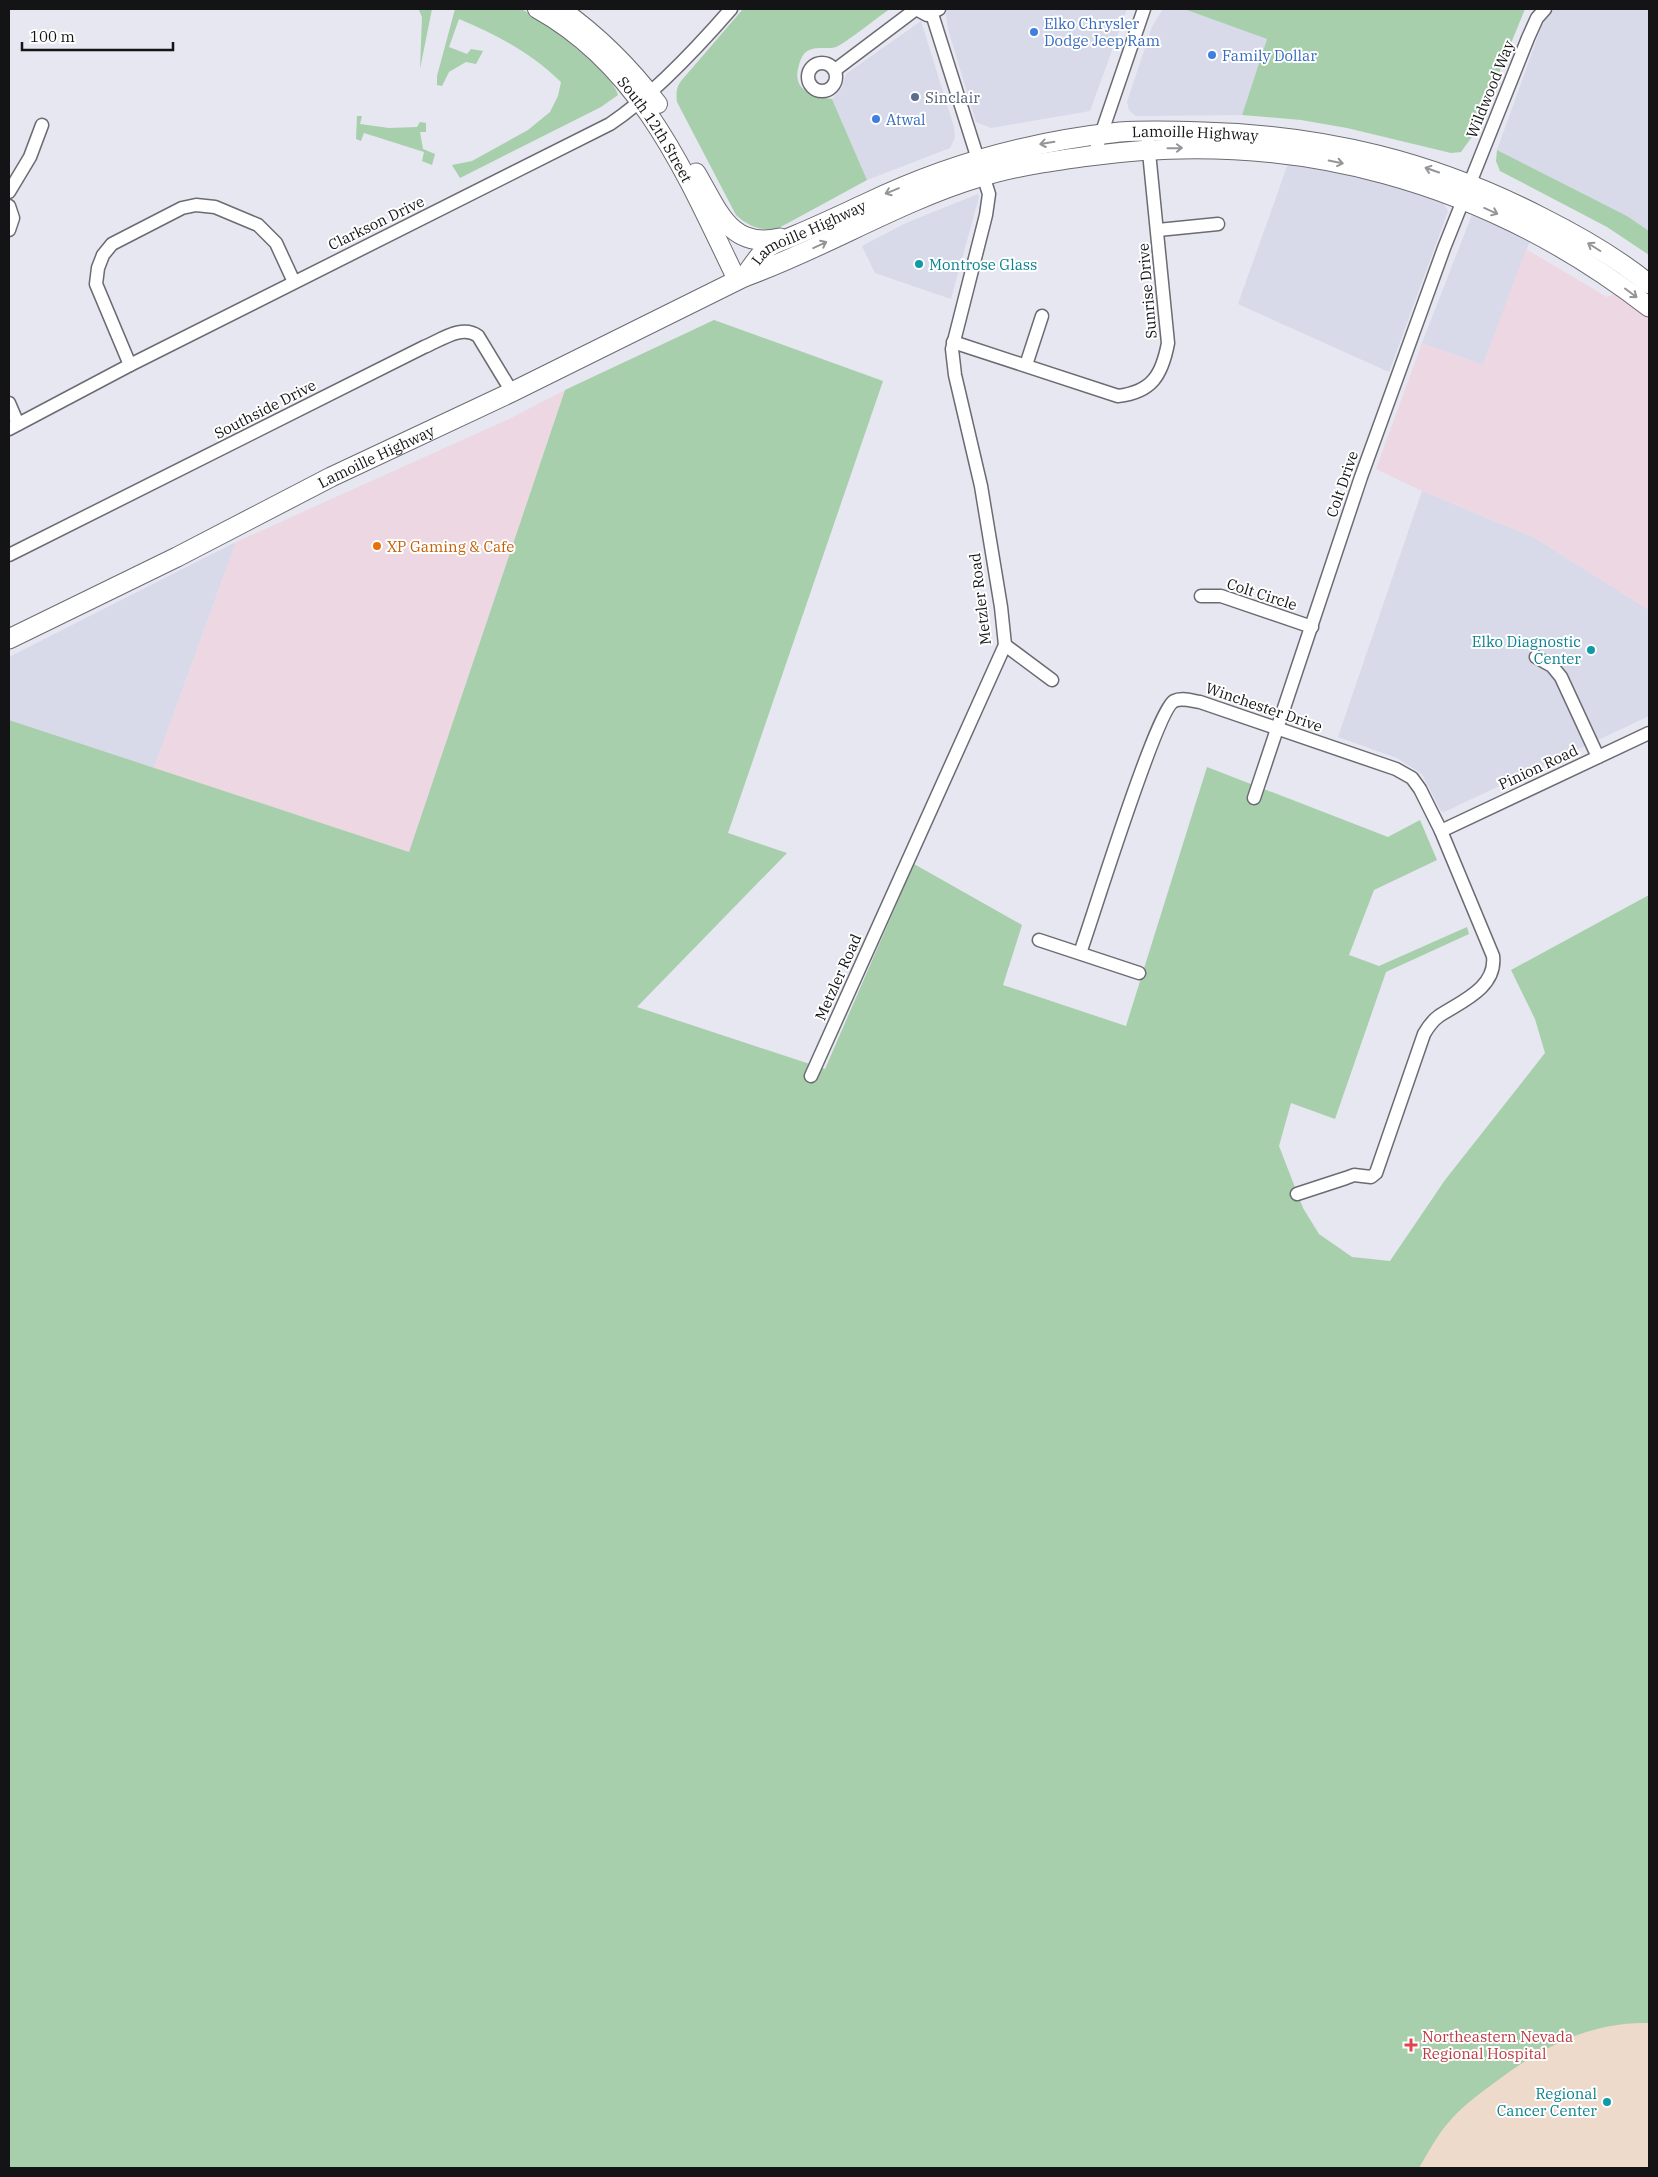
<svg xmlns="http://www.w3.org/2000/svg" width="1658" height="2177" font-family="'IBM Plex Serif',serif">
	<style>
		.built { fill: #d8d9e9 }
		.industrial { fill: #edd7e3 }
		.medical { fill: #eddaca }
		.green { fill: #a7cfac }
		.lines { fill: none; stroke-linecap: round; stroke-linejoin: round }
		.street-casing { stroke: #6b6b73; stroke-width: 15 }
		.secondary-casing { stroke: #6b6b73; stroke-width: 20 }
		.primary-casing { stroke: #6b6b73; stroke-width: 21 }
		.street { stroke: #fff; stroke-width: 12 }
		.secondary { stroke: #fff; stroke-width: 18 }
		.primary { stroke: #fff; stroke-width: 19 }
		.oneway { stroke: #959597 }
		.shop-dot { fill: #3f7fe0; stroke: #fff; stroke-width: 2 }
		.service-dot { fill: #5c6f8a; stroke: #fff; stroke-width: 2 }
		.culture-dot { fill: #0f9aa8; stroke: #fff; stroke-width: 2 }
		.food-dot { fill: #e8710a; stroke: #fff; stroke-width: 2 }
		.health-dot { fill: #e0444e; stroke: #fff; stroke-width: 2 }
		.labels { text-anchor: middle; dominant-baseline: central; stroke-width: 4; stroke-linejoin: round; paint-order: stroke }
		.shop-label { font-size: 15px; fill: #366cbe; stroke: #fff; text-anchor: start }
		.street-label { font-size: 15px; fill: #141417; stroke: #fff }
		.service-label { font-size: 15px; fill: #4e5e75; stroke: #fff; text-anchor: start }
		.culture-label { font-size: 15px; fill: #0d838f; stroke: #fff; text-anchor: end }
		.food-label { font-size: 15px; fill: #c56008; stroke: #fff; text-anchor: start }
		.health-label { font-size: 15px; fill: #be3a42; stroke: #fff; text-anchor: start }
	</style>
	<rect width="100%" height="100%" fill="#e6e7f0"/>
	<g class="built">
		<polygon points="947,9 1127,9 1090,111 991,128 976,122 948,29 946,14"/>
		<polygon points="1163,9 1184,9 1267,39 1242,115 1136,116 1129,110 1127,102 1152,27"/>
		<polygon points="1551,9 1649,9 1649,231 1627,216 1497,150 1542,25"/>
		<polygon points="921,21 954,127 955,138 950,148 867,180 832,99 842,88 846,74"/>
		<polygon points="1289,161 1362,173 1422,192 1443,203 1448,211 1389,372 1238,304"/>
		<polygon points="978,194 979,197 951,299 875,273 862,246 906,223"/>
		<polygon points="1473,212 1531,238 1483,365 1422,343"/>
		<polygon points="1422,491 1535,538 1649,610 1649,716 1444,812 1441,811 1422,774 1397,758 1338,737"/>
		<polygon points="236,542 154,768 9,720 9,657"/>
	</g>
	<g class="industrial">
		<polygon points="1526,249 1607,297 1617,293 1649,318 1649,610 1535,538 1422,491 1376,469 1422,343 1483,365"/>
		<polygon points="565,390 409,852 154,768 236,542 509,419"/>
	</g>
	<polygon class="medical" points="1649,1922 1649,2168 1130,2168"/>
	<g class="green">
		<polygon points="416,9 432,9 420,69 422,17 419,10"/>
		<path d="M455,9C468,9 511,6 521,9C540,17 616,76 618,95L601,107L460,178L452,165L472,161L528,130L550,112L558,96L561,82C531,53 498,35 459,19L449,47L467,54L471,49L483,51L476,64L466,62L449,72L442,86L437,85V76Z"/>
		<path d="M743,9H890C876,18 849,41 836,47C827,50 815,45 806,52C802,55 800,61 799,65C791,90 812,97 832,99L867,180L777,229C760,231 748,226 736,215L677,102C676,94 676,88 681,81Z"/>
		<polygon points="1184,9 1525,9 1474,134 1461,152 1451,153 1347,128 1301,120 1242,115 1267,39"/>
		<polygon points="357,116 362,116 360,124 389,128 417,127 420,122 426,123 426,132 420,132 423,149 435,154 432,165 422,161 424,152 364,133 361,141 356,139"/>
		<polygon points="1497,150 1627,216 1649,231 1649,255 1607,227 1500,171 1496,161"/>
		<path d="M714,320L883,381L728,833L787,853L637,1007L825,1069L914,864L1022,925L1003,985L1126,1026L1207,767L1388,837L1420,820L1437,860L1374,890L1349,955L1379,966L1467,927L1469,934L1386,972L1335,1119L1291,1103L1279,1146L1303,1208L1319,1234L1352,1257L1390,1261L1445,1180L1545,1053L1535,1019L1511,970L1649,895V2023C1591,2021 1540,2048 1494,2083C1478,2095 1461,2107 1448,2123C1436,2137 1428,2153 1419,2168H9V720L409,852L565,390Z"/>
	</g>
	<g class="lines">
		<g class="street-casing">
			<g id="street">
				<circle cx="822" cy="77" r="14"/>
				<polyline points="835,70 916,9 927,15 939,9"/>
				<polyline points="1094,155 1144,9"/>
				<polyline points="9,192 30,157 42,125"/>
				<polyline points="9,206 13,218 9,230"/>
				<polyline points="1158,230 1218,224"/>
				<path d="M953,342L1118,396C1152,392 1162,375 1168,343L1147,132"/>
				<polyline points="130,365 96,284 98,268 103,255 112,244 182,208 196,205 215,207 258,225 276,243 294,282"/>
				<polyline points="1026,365 1042,316"/>
				<polyline points="9,403 18,424"/>
				<path d="M9,429L130,365L610,124C652,96 697,48 731,9"/>
				<path d="M9,555L424,347C441,340 462,324 478,336L512,392"/>
				<polyline points="1201,596 1221,596 1312,627"/>
				<polyline points="1005,645 1052,680"/>
				<polyline points="1536,657 1552,666 1561,677 1598,757"/>
				<polyline points="1254,798 1361,477 1444,248 1528,38 1537,18 1545,9"/>
				<polyline points="1441,831 1649,733"/>
				<polyline points="1039,940 1139,973"/>
				<path d="M1080,953C1092,920 1156,711 1174,701C1182,697 1192,701 1200,702L1396,769L1412,778L1420,789L1441,831L1493,956C1497,988 1460,1002 1439,1016C1432,1021 1428,1027 1424,1034L1376,1173L1371,1177L1354,1175L1346,1178L1297,1194"/>
				<polyline points="811,1076 1005,645 1001,607 981,486 955,375 952,349 986,215 989,194 932,14"/>
			</g>
		</g>
		<g class="secondary-casing">
			<g id="secondary">
				<path id="s1" d="M537,9C643,68 687,177 737,280"/>
				<path d="M561,9C599,36 630,67 658,104"/>
			</g>
		</g>
		<g class="primary-casing">
			<g id="primary">
				<path d="M696,173C718,210 730,250 780,238"/>
				<path id="s2" d="M744,277C751,268 757,258 765,250C772,243 786,240 796,235C820,225 843,214 867,203C946,165 1033,141 1120,132C1148,130 1176,131 1203,132C1324,135 1434,162 1541,217C1579,236 1617,258 1649,284"/>
				<path id="s3" d="M9,639L177,557L331,477L512,392L744,277C825,248 897,202 980,177C1015,166 1053,161 1089,156C1294,128 1486,181 1649,307"/>
			</g>
		</g>
		<use href="#street" class="street"/>
		<use href="#secondary" class="secondary"/>
		<use href="#primary" class="primary"/>
	</g>
	<defs><path id="oneway-shaft" d="M-6 0H5M1.5-3L5.5 0L1.5 3" fill="none" stroke-width="1.6" stroke-linecap="round" stroke-linejoin="round" transform="scale(1.25)"/></defs>
	<g class="oneway">
		<use href="#oneway-shaft" transform="translate(1047 143) rotate(171)"/>
		<use href="#oneway-shaft" transform="translate(1175 148) rotate(-1)"/>
		<use href="#oneway-shaft" transform="translate(1336 162) rotate(12)"/>
		<use href="#oneway-shaft" transform="translate(1432 170) rotate(-161)"/>
		<use href="#oneway-shaft" transform="translate(892 191) rotate(158)"/>
		<use href="#oneway-shaft" transform="translate(1491 211) rotate(24)"/>
		<use href="#oneway-shaft" transform="translate(820 245) rotate(-25)"/>
		<use href="#oneway-shaft" transform="translate(1594 247) rotate(-148)"/>
		<use href="#oneway-shaft" transform="translate(1631 293) rotate(37)"/>
	</g>
	<g class="shop-dot">
		<circle cx="1034" cy="32" r="5"/>
		<circle cx="1212" cy="55" r="5"/>
		<circle cx="876" cy="119" r="5"/>
	</g>
	<circle class="service-dot" cx="915" cy="97" r="5"/>
	<g class="culture-dot">
		<circle cx="919" cy="264" r="5"/>
		<circle cx="1591" cy="650" r="5"/>
		<circle cx="1607" cy="2102" r="5"/>
	</g>
	<circle class="food-dot" cx="377" cy="546" r="5"/>
	<path class="health-dot" d="M1408.5 2037.5h5v5h5v5h-5v5h-5v-5h-5v-5h5z"/>
	<g class="labels">
		<g class="shop-label">
			<text x="1044" y="23">Elko Chrysler<tspan x="1044" dy="17">Dodge Jeep Ram</tspan></text>
			<text x="1222" y="55">Family Dollar</text>
			<text x="886" y="119">Atwal</text>
		</g>
		<g class="street-label">
			<text transform="translate(1490 89) rotate(-68)">Wildwood Way</text>
			<text stroke="none"><textPath href="#s1" startOffset="171">South 12th Street</textPath></text>
			<text stroke="none"><textPath href="#s2" startOffset="486">Lamoille Highway</textPath></text>
			<text transform="translate(376 223) rotate(-26)">Clarkson Drive</text>
			<text stroke="none"><textPath href="#s2" startOffset="81">Lamoille Highway</textPath></text>
			<text transform="translate(1147 291) rotate(-95)">Sunrise Drive</text>
			<text transform="translate(265 409) rotate(-27)">Southside Drive</text>
			<text stroke="none"><textPath href="#s3" startOffset="410">Lamoille Highway</textPath></text>
			<text transform="translate(1342 484) rotate(-71)">Colt Drive</text>
			<text transform="translate(1262 594) rotate(18)">Colt Circle</text>
			<text transform="translate(980 599) rotate(-97)">Metzler Road</text>
			<text transform="translate(1264 707) rotate(19)">Winchester Drive</text>
			<text transform="translate(1538 767) rotate(-25)">Pinion Road</text>
			<text transform="translate(838 977) rotate(-66)">Metzler Road</text>
		</g>
		<g class="service-label">
			<text x="925" y="97">Sinclair</text>
		</g>
		<g class="culture-label">
			<text x="929" y="264" text-anchor="start">Montrose Glass</text>
			<text x="1581" y="641">Elko Diagnostic<tspan x="1581" dy="17">Center</tspan></text>
			<text x="1597" y="2093">Regional<tspan x="1597" dy="17">Cancer Center</tspan></text>
		</g>
		<g class="food-label">
			<text x="387" y="546">XP Gaming &amp; Cafe</text>
		</g>
		<g class="health-label">
			<text x="1422" y="2036">Northeastern Nevada<tspan x="1422" dy="17">Regional Hospital</tspan></text>
		</g>
	</g>
	<rect width="1658" height="2177" fill="none" stroke="#141417" stroke-width="20"/>
	<path d="M22 42v8h151v-8" fill="none" stroke="#141417" stroke-width="2.5"/>
	<text x="30" y="42" font-size="15" fill="#141417" stroke="#ffffff" stroke-width="4" paint-order="stroke">100 m</text>
</svg>
